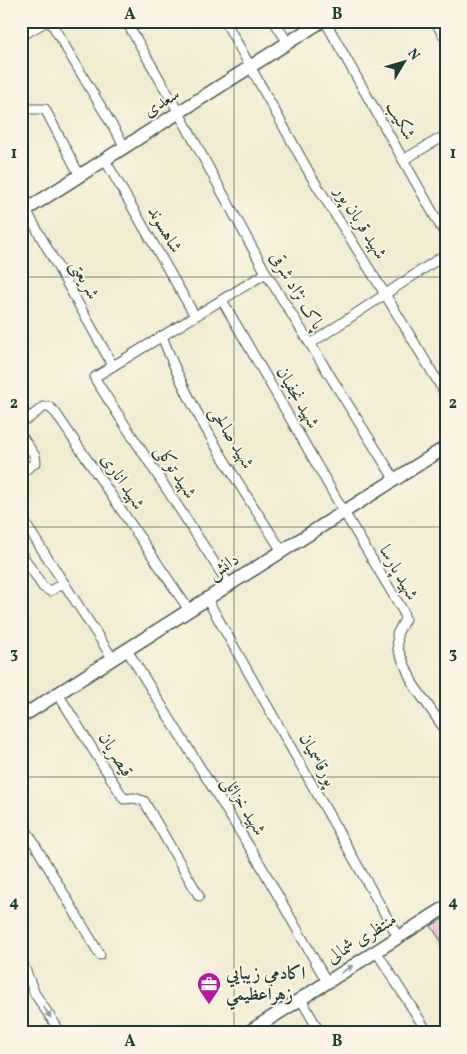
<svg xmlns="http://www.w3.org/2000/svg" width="467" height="1054" font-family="Vollkorn,Amiri,serif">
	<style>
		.building { fill: #e9abc5 }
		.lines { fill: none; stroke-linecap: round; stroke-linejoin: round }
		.street-casing { stroke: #3e574c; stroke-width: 11 }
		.secondary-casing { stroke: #3e574c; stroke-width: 15 }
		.street { stroke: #fff; stroke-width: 9 }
		.secondary { stroke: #fff; stroke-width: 12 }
		.oneway { fill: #8f9e9a }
		.grid { fill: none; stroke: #1f3d34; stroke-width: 1; stroke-opacity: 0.55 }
		.labels { text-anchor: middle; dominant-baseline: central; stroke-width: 4; stroke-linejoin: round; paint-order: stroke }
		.street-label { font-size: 18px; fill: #1f3d34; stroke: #fcf5e5 }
		.poi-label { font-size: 18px; font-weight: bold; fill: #1f3d34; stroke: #fcf5e5; text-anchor: start }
		.neatline { fill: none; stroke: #1f3d34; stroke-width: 2 }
		.grid-label { font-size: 16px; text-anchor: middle; font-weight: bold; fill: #1f3d34 }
	</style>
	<rect width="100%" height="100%" fill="#fcf5e5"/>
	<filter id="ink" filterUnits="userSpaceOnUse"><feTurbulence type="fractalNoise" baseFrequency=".02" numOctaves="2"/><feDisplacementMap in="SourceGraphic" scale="10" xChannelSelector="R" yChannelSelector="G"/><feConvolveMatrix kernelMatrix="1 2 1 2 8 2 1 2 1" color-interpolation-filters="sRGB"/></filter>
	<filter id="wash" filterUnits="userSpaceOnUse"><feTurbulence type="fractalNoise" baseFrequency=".0096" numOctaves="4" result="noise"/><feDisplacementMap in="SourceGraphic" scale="20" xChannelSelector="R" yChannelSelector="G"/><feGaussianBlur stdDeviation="1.12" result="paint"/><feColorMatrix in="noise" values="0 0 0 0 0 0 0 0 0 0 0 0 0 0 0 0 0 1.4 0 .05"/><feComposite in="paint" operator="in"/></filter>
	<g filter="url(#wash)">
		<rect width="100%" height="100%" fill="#f1ebd1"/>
		<g id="blocks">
			<polygon class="building" points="446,917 446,948 431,926"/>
		</g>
	</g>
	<g filter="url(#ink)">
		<use href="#blocks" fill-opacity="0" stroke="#3e574c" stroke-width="1"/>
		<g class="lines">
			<g class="street-casing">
				<g id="street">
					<polyline points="50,21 125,147"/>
					<polyline points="126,21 179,113 266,273 395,480"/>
					<polyline points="225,21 311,176 385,294 446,395"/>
					<polyline points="274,21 288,43"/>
					<polyline points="325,21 446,236"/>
					<polyline points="435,21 446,40"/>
					<polyline points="21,36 47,21"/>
					<polyline points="21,105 31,109 45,109 80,176"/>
					<polyline points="105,160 195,316"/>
					<polyline points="403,160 446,135"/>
					<polyline points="26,210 113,366"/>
					<polyline points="222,300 344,512 403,611 405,619 397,634 398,649 413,684 446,731"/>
					<path d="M162,336C190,412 239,484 282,551"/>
					<polyline points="310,344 446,254"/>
					<polyline points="21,406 28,419 43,407 49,407 55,412 189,610"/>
					<polyline points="21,435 35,456 36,462 21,473"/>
					<polyline points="21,517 113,659"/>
					<polyline points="21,553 43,587 50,591 64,583"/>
					<polyline points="229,585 95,379 95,377 266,273"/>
					<polyline points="207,599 398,937"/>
					<polyline points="127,650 260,864 327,982"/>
					<polyline points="58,694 124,799 134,798 144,801 199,896"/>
					<polyline points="21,821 100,955"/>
					<polyline points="376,951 428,1033"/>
					<polyline points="21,959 35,994 61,1033"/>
					<polyline points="301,999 320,1033"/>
				</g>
			</g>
			<g class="secondary-casing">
				<g id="secondary">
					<polyline points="21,213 322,21"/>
					<polyline points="21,717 446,447"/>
					<polyline points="247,1033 446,907"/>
				</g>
			</g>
			<use href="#street" class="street"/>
			<use href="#secondary" class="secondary"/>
		</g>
		<defs><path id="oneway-solid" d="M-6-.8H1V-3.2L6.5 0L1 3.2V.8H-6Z" transform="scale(1.25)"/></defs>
		<g class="oneway">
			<use href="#oneway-solid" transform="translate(347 969) rotate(-32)"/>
			<use href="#oneway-solid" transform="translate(47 1012) rotate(56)"/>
		</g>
	</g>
	<path class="grid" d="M234,21V1033M21,277H446M21,527H446M21,777H446"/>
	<defs>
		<g id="office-pin" transform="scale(1.25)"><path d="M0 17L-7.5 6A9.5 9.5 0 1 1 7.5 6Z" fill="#b5179e" stroke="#fcf5e5"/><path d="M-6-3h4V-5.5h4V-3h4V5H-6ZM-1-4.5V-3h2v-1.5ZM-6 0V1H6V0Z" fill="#fff"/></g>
	</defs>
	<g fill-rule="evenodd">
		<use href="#office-pin" x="209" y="984"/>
	</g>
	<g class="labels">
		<g class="street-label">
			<text transform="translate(162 103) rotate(-32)">سعدی</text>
			<text transform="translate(400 121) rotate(61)">شکیب</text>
			<text transform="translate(360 223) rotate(58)">شهید قربان پور</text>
			<text transform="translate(164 230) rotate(60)">شاهسوند</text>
			<text transform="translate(84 280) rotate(61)">شریعتی</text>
			<text transform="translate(296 291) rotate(59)">پاک نژاد شرقی</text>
			<text transform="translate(297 398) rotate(60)">شهید نجفیان</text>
			<text transform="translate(231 438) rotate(59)">شهید صالحی</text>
			<text transform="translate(175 472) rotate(57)">شهید توکلی</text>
			<text transform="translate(122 482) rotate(56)">شهید اناری</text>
			<text transform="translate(224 567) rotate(-32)">دانش</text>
			<text transform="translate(398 573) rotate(60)">شهید پارسا</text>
			<text transform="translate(115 755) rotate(58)">قیصریان</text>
			<text transform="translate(317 760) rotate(61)">پورقاسمیان</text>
			<text transform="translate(243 806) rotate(58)">شهید خزائلی</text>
			<text transform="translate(362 939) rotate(-32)">منتظری شمالی</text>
		</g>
		<g class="poi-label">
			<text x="226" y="974">اكادمي زيبايي<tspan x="226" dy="21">زهراعظيمي</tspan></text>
		</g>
	</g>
	<rect width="467" height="1054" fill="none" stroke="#fcf5e5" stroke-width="55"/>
	<g transform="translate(404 62) rotate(52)" stroke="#fcf5e5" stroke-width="4" paint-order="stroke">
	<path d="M0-4L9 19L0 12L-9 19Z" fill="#1f3d34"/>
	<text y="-8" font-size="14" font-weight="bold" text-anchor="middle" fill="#1f3d34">N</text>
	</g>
	<rect x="28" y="28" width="412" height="998" class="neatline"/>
	<g class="grid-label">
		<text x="130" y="19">A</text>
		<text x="337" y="19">B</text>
		<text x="14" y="158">1</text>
		<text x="453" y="158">1</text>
		<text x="14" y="408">2</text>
		<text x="453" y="408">2</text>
		<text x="14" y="658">3</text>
		<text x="453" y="658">3</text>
		<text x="14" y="907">4</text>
		<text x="453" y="907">4</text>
		<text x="130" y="1046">A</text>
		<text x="337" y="1046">B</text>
	</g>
</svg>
